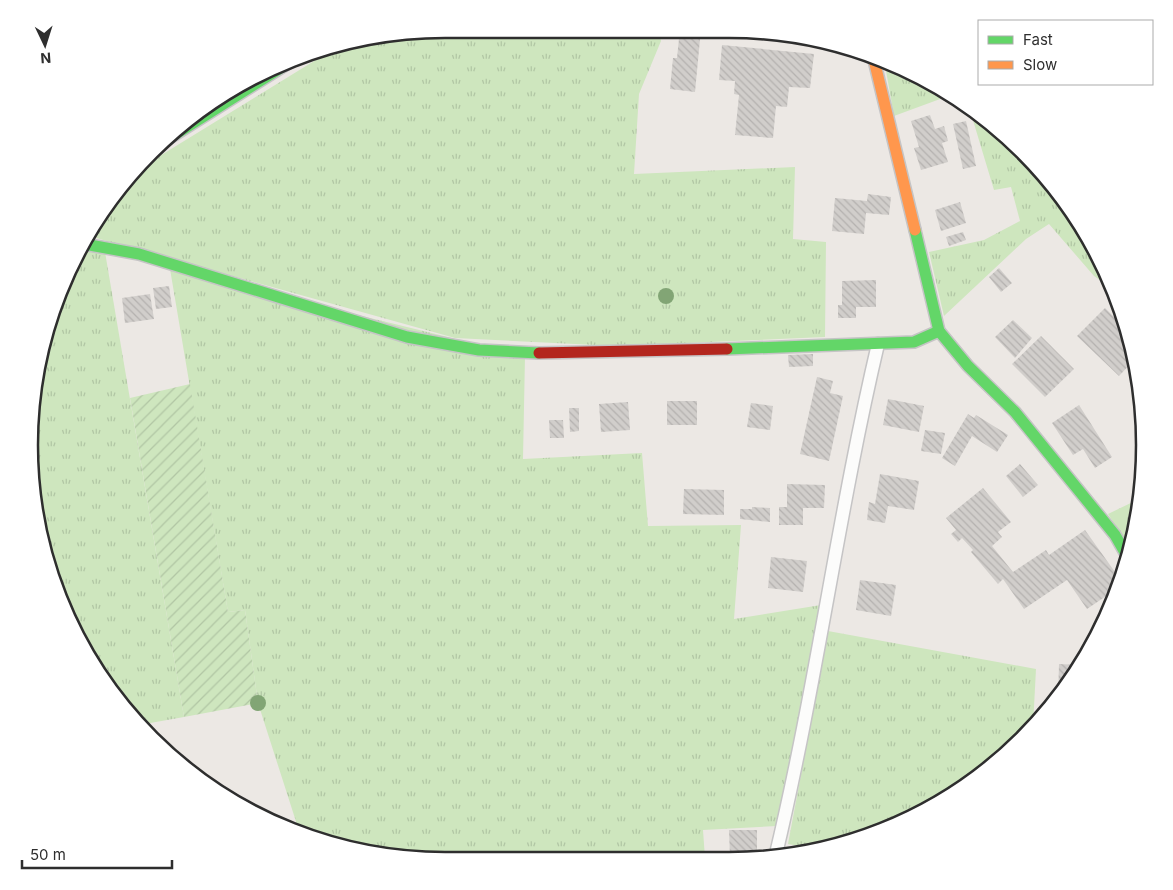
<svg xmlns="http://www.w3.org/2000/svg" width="1173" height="890" font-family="Inter,sans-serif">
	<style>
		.grass { fill: url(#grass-tufts) }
		.garden { fill: url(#garden-furrows) }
		.building { fill: url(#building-back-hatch) }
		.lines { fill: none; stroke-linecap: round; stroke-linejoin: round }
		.lane-casing { stroke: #c5c4c5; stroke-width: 15 }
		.fast-casing { stroke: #c5c4c5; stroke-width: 14 }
		.slow-casing { stroke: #c5c4c5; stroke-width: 14 }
		.jam-casing { stroke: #c5c4c5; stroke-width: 14 }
		.lane { stroke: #fcfcfb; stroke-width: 12 }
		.fast { stroke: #63d668; stroke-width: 11 }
		.slow { stroke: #ff974d; stroke-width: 11 }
		.jam { stroke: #b3261e; stroke-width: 11 }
		.tree { fill: #82a575 }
		.rim { fill: none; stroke: #2e2e2e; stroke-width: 2.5 }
	</style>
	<defs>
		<pattern id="grass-tufts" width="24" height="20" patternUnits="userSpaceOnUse" patternTransform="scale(1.25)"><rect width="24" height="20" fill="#cee6be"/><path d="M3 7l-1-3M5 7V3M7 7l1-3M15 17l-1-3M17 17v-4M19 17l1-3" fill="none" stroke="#b1c6a4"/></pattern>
		<pattern id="garden-furrows" width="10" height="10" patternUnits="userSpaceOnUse" patternTransform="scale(1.25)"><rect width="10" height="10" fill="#cee6be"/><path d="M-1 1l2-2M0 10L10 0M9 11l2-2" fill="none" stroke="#b1c6a4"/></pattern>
		<pattern id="building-back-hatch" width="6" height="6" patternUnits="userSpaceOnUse" patternTransform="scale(1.25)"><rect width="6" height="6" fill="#d1cecb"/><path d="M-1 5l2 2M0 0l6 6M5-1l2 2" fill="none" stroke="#b4b1af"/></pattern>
	</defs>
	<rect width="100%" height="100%" fill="#ece8e4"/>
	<g class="grass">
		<polygon points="445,29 658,29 661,41 639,94 634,174 795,167 793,239 826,242 825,337 616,346 455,338 89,236 137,170 345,42"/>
		<polygon points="885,65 951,95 894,116"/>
		<polygon points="969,107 1022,150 1074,214 1114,290 1094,276 1049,224 1026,239 944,316 929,252 984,240 1020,221 1011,187 994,190"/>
		<polygon points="80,250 105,252 184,717 139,725 99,676 51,579 30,473 37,364 72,261"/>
		<polygon points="170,269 525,356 523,459 642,453 648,526 741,525 734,619 821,605 777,826 703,830 705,858 390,858 311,839 300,834 258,703 245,610 228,612"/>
		<polygon points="1139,499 1136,526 1130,548 1108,514"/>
		<polygon points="828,631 1036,669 1033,726 1023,739 959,791 887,830 816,849 788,844"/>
	</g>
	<polygon class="garden" points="190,384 228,612 245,610 258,703 184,717 130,398"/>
	<g class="building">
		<polygon points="680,29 701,29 695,92 670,89 673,58 677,58"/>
		<polygon points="722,45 814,54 810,88 789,87 787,107 776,106 773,138 735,135 739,95 734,94 735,81 719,80"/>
		<polygon points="930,115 935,129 944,126 948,141 942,143 948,162 921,170 914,148 919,147 911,121"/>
		<polygon points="966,121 976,166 963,169 953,124"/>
		<polygon points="868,194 891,197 889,215 866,213 864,234 832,231 835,198 867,201"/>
		<polygon points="960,202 966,223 941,231 935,210"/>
		<polygon points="963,232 966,240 949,246 946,237"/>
		<polygon points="999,268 1012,283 1001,292 989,277"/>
		<polygon points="876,280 876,307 856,307 856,318 838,318 838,305 842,305 842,281"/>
		<polygon points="169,286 172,307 156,309 153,288"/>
		<polygon points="150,294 154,319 125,323 122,298"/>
		<polygon points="1105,308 1125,328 1135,359 1119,376 1077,336"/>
		<polygon points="1013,320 1032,338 1015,358 995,337"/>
		<polygon points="1041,336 1074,369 1045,397 1012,364"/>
		<polygon points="813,354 813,366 789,367 788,355"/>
		<polygon points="817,377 833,381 830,393 843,396 829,461 800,454"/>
		<polygon points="888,399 924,406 919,432 883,425"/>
		<rect x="667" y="401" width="30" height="24"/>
		<polygon points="628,402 630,430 601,432 599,404"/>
		<polygon points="751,403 773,406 770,430 747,427"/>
		<polygon points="1079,405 1112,457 1095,468 1083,449 1073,455 1052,423"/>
		<polygon points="569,408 579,408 579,431 570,432"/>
		<polygon points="968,414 974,418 976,415 1008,435 997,452 972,436 955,466 942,458"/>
		<polygon points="549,420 563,420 564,438 550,438"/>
		<polygon points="925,430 945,433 941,454 921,451"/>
		<polygon points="1020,464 1038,485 1023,497 1006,476"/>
		<polygon points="880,474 919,481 914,510 888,506 885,523 867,520 869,502 875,504"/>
		<polygon points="787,484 825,485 824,508 803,508 803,525 779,525 779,507 787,507"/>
		<polygon points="983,488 1011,522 998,532 1002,537 992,546 1013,572 1046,550 1049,555 1085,530 1120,579 1118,588 1087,609 1067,580 1024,609 1003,579 998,584 971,552 973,550 962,538 958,542 951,534 956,530 946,518"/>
		<polygon points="684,489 724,490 724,515 683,514"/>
		<polygon points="752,507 770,508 770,522 740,519 740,509 752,509"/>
		<polygon points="771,557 807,561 803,592 768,588"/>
		<polygon points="860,580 896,585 891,616 856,610"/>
		<polygon points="1059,664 1080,665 1058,696"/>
		<polygon points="729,830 757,830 757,858 730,858"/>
	</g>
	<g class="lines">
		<g class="lane-casing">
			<path id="lane" d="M775,858C816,688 838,514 878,344"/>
		</g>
		<g class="fast-casing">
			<g id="fast">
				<polyline points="155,147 290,62"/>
				<polyline points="915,230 939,331 968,366 1015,412 1115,535 1127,556"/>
				<polyline points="84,244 139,254 407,337 479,350 539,353"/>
				<polyline points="727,349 914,342 939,331"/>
			</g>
		</g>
		<g class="slow-casing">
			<polyline id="slow" points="874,60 915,230"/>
		</g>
		<g class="jam-casing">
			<polyline id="jam" points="539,353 727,349"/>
		</g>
		<use href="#lane" class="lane"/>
		<use href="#fast" class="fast"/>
		<use href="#slow" class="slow"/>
		<use href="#jam" class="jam"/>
	</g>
	<g class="tree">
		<circle cx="666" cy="296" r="8"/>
		<circle cx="258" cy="703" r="8"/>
	</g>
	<path d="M0 0H1173V890H0ZM445 38H729A407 407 0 0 1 1136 445V445A407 407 0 0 1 729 852H445A407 407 0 0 1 38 445V445A407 407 0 0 1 445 38Z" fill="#fff" fill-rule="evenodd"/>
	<path class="rim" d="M445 38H729A407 407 0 0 1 1136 445V445A407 407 0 0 1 729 852H445A407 407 0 0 1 38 445V445A407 407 0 0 1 445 38Z"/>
	<rect x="978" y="20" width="175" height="65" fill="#ffffff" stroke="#ababab"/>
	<rect x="988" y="36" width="25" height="8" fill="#63d668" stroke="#ababab"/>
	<text x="1023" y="45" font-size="15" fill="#2e2e2e">Fast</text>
	<rect x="988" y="61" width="25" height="8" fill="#ff974d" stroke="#ababab"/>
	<text x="1023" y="70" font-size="15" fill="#2e2e2e">Slow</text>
	<g transform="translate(45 45) rotate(176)" stroke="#ffffff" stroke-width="4" paint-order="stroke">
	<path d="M0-4L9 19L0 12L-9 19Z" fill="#2e2e2e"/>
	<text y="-8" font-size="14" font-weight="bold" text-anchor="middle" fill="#2e2e2e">N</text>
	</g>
	<path d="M22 860v8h150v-8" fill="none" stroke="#2e2e2e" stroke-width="2.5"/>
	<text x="30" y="860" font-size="15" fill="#2e2e2e" stroke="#ffffff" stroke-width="4" paint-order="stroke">50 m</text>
</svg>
